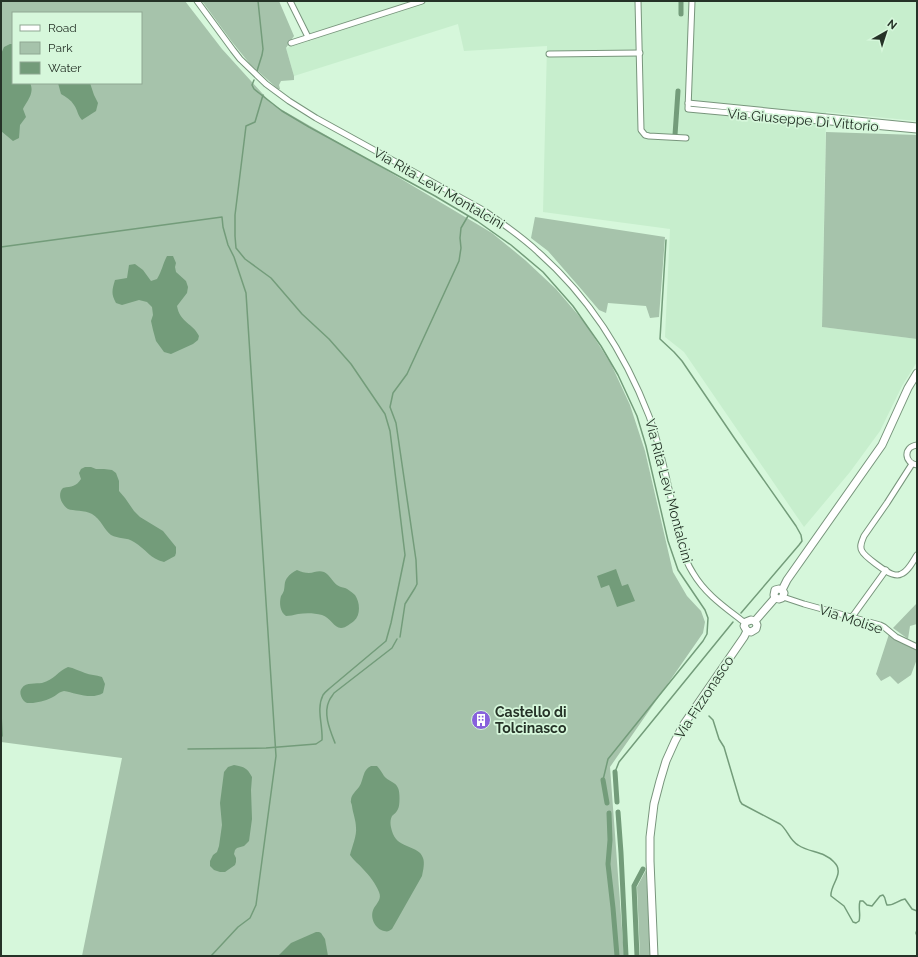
<svg xmlns="http://www.w3.org/2000/svg" width="918" height="957" font-family="Raleway,sans-serif">
	<style>
		.built { fill: #c7eecd }
		.green { fill: #a6c3ab; fill-rule: evenodd }
		.water { fill: #739c7a }
		.lines { fill: none; stroke-linecap: round; stroke-linejoin: round }
		.stream { stroke: #739c7a; stroke-width: 1.5 }
		.canal { stroke: #739c7a; stroke-width: 5 }
		.street-casing { stroke: #78957c; stroke-width: 7 }
		.secondary-casing { stroke: #78957c; stroke-width: 9 }
		.street { stroke: #fff; stroke-width: 5 }
		.secondary { stroke: #fff; stroke-width: 7 }
		.labels { text-anchor: middle; dominant-baseline: central; stroke-width: 3.5; stroke-linejoin: round; paint-order: stroke }
		.street-label { font-size: 14px; fill: #253227; stroke: #d6f7db }
		.poi-label { font-size: 14px; font-weight: bold; fill: #253227; stroke: #d6f7db; text-anchor: start }
	</style>
	<rect width="100%" height="100%" fill="#d6f7db"/>
	<polygon class="built" points="293,1 917,1 917,121 826,112 822,327 917,339 917,362 902,386 880,431 850,472 804,527 684,352 665,337 670,229 543,212 547,46 464,51 458,24 294,76 286,48 313,40"/>
	<g class="green">
		<path d="M1,1H185L222,49L272,104L376,164L492,233L525,260L556,289L585,323L611,364L630,405L645,451L673,572L687,596L701,611L705,622L703,633L610,767L624,956H82L122,758L1,742ZM13,13H141V83H13Z"/>
		<polygon points="202,1 279,1 294,36 286,48 294,76 294,80 281,81 279,85 280,89 278,89 250,64 232,42"/>
		<polygon points="826,132 917,135 917,339 822,327"/>
		<polygon points="535,217 665,237 659,317 650,318 646,306 608,303 606,313 599,310 582,290 548,251 531,238"/>
		<polygon points="917,603 917,624 910,626 908,639 893,628"/>
		<polygon points="889,634 897,639 917,650 917,659 911,675 898,684 890,676 881,681 876,674"/>
		<polygon points="646,870 651,956 640,956 637,887"/>
	</g>
	<g class="water">
		<path d="M10,44H13V83H30C35,93 27,101 23,109L26,117L20,125L19,138L13,141L1,131V54L4,47Z"/>
		<path d="M58,83H90L94,95L98,103L96,111L82,120C77,114 78,111 74,105C71,100 66,97 61,94Z"/>
		<path d="M167,256H173L176,263L175,267L176,272L186,281L188,287L187,293L177,306C180,323 193,323 199,336L198,340L193,344L171,354L164,352L156,341L153,330L151,321L153,315L152,307L147,302L139,300L122,305L116,303C111,294 112,290 115,280L127,278L129,265L135,264L143,270L151,281L157,279C162,271 163,263 167,256Z"/>
		<path d="M85,467H91L96,469H104L112,470L116,473L119,481V491L125,498L134,511L140,517L163,531L176,547V553L175,556L164,562C150,559 146,549 134,542C127,537 118,539 111,535C104,530 101,519 92,514C85,510 73,511 68,509C61,504 57,494 63,488C72,486 76,487 81,479L79,473L81,469Z"/>
		<polygon points="616,569 622,586 628,584 635,601 617,607 609,585 601,588 597,576"/>
		<path d="M297,570C301,572 305,573 309,573C314,573 318,570 324,572C330,575 332,581 337,585C340,587 342,587 345,588C348,589 353,593 355,595C360,602 361,615 354,621C351,623 346,628 341,628C334,628 330,617 322,615C314,613 306,613 298,614C293,615 290,616 286,616C280,612 279,603 281,596C282,595 284,591 284,590C285,586 284,582 287,578C290,574 293,572 297,570Z"/>
		<path d="M68,667C74,668 79,671 85,673C90,675 96,675 102,677L105,684L103,693C92,700 75,693 64,691C59,692 58,694 53,697C48,700 40,702 33,703C33,703 27,703 27,703C22,701 18,692 22,688C26,682 36,684 42,683C54,680 58,671 68,667Z"/>
		<path d="M234,765C245,767 247,768 252,777L251,790L252,819L249,841L244,846L237,848L235,850L234,854L236,858V862L235,865L225,872H220L214,870L210,866V861L213,855L217,852L219,846L222,825L220,803L224,772L228,767Z"/>
		<path d="M371,766H377C380,769 382,773 384,776C388,781 396,782 398,788C400,791 400,806 398,809C397,812 394,814 392,816C389,822 391,828 393,834C399,849 419,845 423,858C425,863 423,871 422,876L392,929C389,931 388,932 384,931C375,929 369,917 374,908C377,903 382,899 379,892C376,884 369,875 363,869C359,864 354,861 350,855C352,847 357,835 356,828C356,820 353,814 352,806C352,804 350,802 351,800C351,795 356,791 359,787C364,780 362,770 371,766Z"/>
		<polygon points="316,932 319,932 321,933 325,939 328,956 278,956 291,943"/>
	</g>
	<g class="lines">
		<g class="stream">
			<polyline points="257,71 262,55 263,49 258,1"/>
			<polyline points="254,80 252,85 254,89 282,111 309,127 435,196 477,221 511,245 543,272 573,306 601,346 618,375 637,416 646,446 668,541 678,570 705,610 708,618 707,634 703,641 608,759 603,780"/>
			<polyline points="666,240 660,339 674,352 682,361 735,439 796,526 801,535 802,541 799,545 741,613"/>
			<polyline points="1,247 222,217 223,227 228,245 234,257 246,293 276,756 256,905 250,918 238,927 211,956"/>
			<polyline points="400,637 405,604 415,588 417,584 416,560 396,423 390,407 393,393 407,374 459,261 461,248 460,238 461,228 468,216"/>
			<polyline points="1,713 2,736"/>
			<path d="M709,716L713,720L719,739L724,747L740,801L742,804L780,824C788,830 789,840 798,845C810,853 824,851 834,862C836,864 838,866 838,870C840,877 830,887 831,896L844,906L853,922L856,923L859,921C861,915 858,908 860,901H863L867,905L872,906L880,896L883,895C886,898 885,902 887,905C894,906 898,900 905,899L912,909L917,911"/>
			<path d="M335,743C330,730 323,714 329,701C330,698 333,695 334,693L392,648L397,639"/>
			<path d="M188,749L266,748L316,744L322,740C323,725 316,709 323,695C325,692 328,690 330,688L386,641L391,623L405,555L390,431L385,414L351,364L329,339L302,314L271,278L245,259L236,248L235,236V215L246,126L255,122L263,95"/>
			<polyline points="615,772 619,762 733,622"/>
			<polyline points="917,930 916,933 917,936"/>
		</g>
		<g class="canal">
			<polyline points="681,14 681,1"/>
			<polyline points="675,135 678,91"/>
			<polyline points="615,772 617,802"/>
			<polyline points="603,780 607,803"/>
			<polyline points="618,812 621,853 626,956"/>
			<polyline points="609,813 610,840 608,864 613,908 617,956"/>
			<polyline points="637,956 634,886 643,869"/>
		</g>
		<g class="street-casing">
			<g id="street">
				<path d="M197,1L233,50L240,59L266,84L289,101L316,118L483,210C502,223 521,236 538,252C588,296 625,354 649,416C659,443 665,470 671,498C676,523 679,551 693,573C706,595 726,608 745,623"/>
				<polyline points="290,1 308,37"/>
				<polyline points="638,1 641,130 645,135 649,136 686,138"/>
				<polyline points="692,1 688,109 917,130"/>
				<polyline points="291,43 422,1"/>
				<polyline points="549,54 640,53"/>
				<polyline points="688,103 917,126"/>
				<path d="M917,445C903,447 904,463 917,465"/>
				<path d="M912,464L887,503L864,536C862,541 859,546 862,551C864,556 886,572 892,574C895,575 898,576 901,574C908,572 913,561 917,555"/>
				<polyline points="783,597 804,604 880,625 884,627 896,637 917,647"/>
				<polyline points="852,617 886,570"/>
			</g>
		</g>
		<g class="secondary-casing">
			<g id="secondary">
				<polyline points="775,598 779,599 782,598 784,593 782,590 787,580 882,445 908,388 917,373"/>
				<polyline points="775,598 774,595 775,590 779,589 782,590"/>
				<polyline points="755,621 775,598"/>
				<polyline points="747,631 744,626 746,622 751,620 755,621"/>
				<polyline points="747,631 751,632 756,629 757,625 755,621"/>
				<polyline points="654,956 650,861 650,837 654,804 660,781 666,761 675,741 684,724 744,637 747,631"/>
			</g>
		</g>
		<use href="#street" class="street"/>
		<use href="#secondary" class="secondary"/>
	</g>
	<defs>
		<g id="building-disc" transform="scale(1)"><circle r="9.5" fill="#8861dc" stroke="#d6f7db"/><path d="M-4-6H4V6H1V3H-1V6H-4ZM-2.5-4.3h1.7v1.8h-1.7ZM.8-4.3h1.7v1.8H.8ZM-2.5-1h1.7V.8h-1.7ZM.8-1h1.7V.8H.8Z" fill="#fff"/></g>
	</defs>
	<g fill-rule="evenodd">
		<use href="#building-disc" x="481" y="720"/>
	</g>
	<g class="labels">
		<g class="street-label">
			<text transform="translate(803 120) rotate(5)">Via Giuseppe Di Vittorio</text>
			<text transform="translate(439 188) rotate(30)">Via Rita Levi Montalcini</text>
			<text transform="translate(669 491) rotate(75)">Via Rita Levi Montalcini</text>
			<text transform="translate(851 619) rotate(18)">Via Molise</text>
			<text transform="translate(704 697) rotate(-57)">Via Fizzonasco</text>
		</g>
		<g class="poi-label">
			<text x="495" y="712">Castello di<tspan x="495" dy="16">Tolcinasco</tspan></text>
		</g>
	</g>
	<rect width="918" height="957" fill="none" stroke="#253227" stroke-width="4"/>
	<rect x="12" y="12" width="130" height="72" fill="#d6f7db" stroke="#8fa893"/>
	<rect x="20" y="25" width="20" height="6" fill="#ffffff" stroke="#8fa893"/>
	<text x="48" y="32" font-size="12" fill="#253227">Road</text>
	<rect x="20" y="42" width="20" height="12" fill="#a6c3ab" stroke="#8fa893"/>
	<text x="48" y="52" font-size="12" fill="#253227">Park</text>
	<rect x="20" y="62" width="20" height="12" fill="#739c7a" stroke="#8fa893"/>
	<text x="48" y="72" font-size="12" fill="#253227">Water</text>
	<g transform="translate(886 32) rotate(39)" stroke="#d6f7db" stroke-width="3" paint-order="stroke">
	<path d="M0-3L7 15L0 10L-7 15Z" fill="#253227"/>
	<text y="-6" font-size="11" font-weight="bold" text-anchor="middle" fill="#253227">N</text>
	</g>
</svg>
